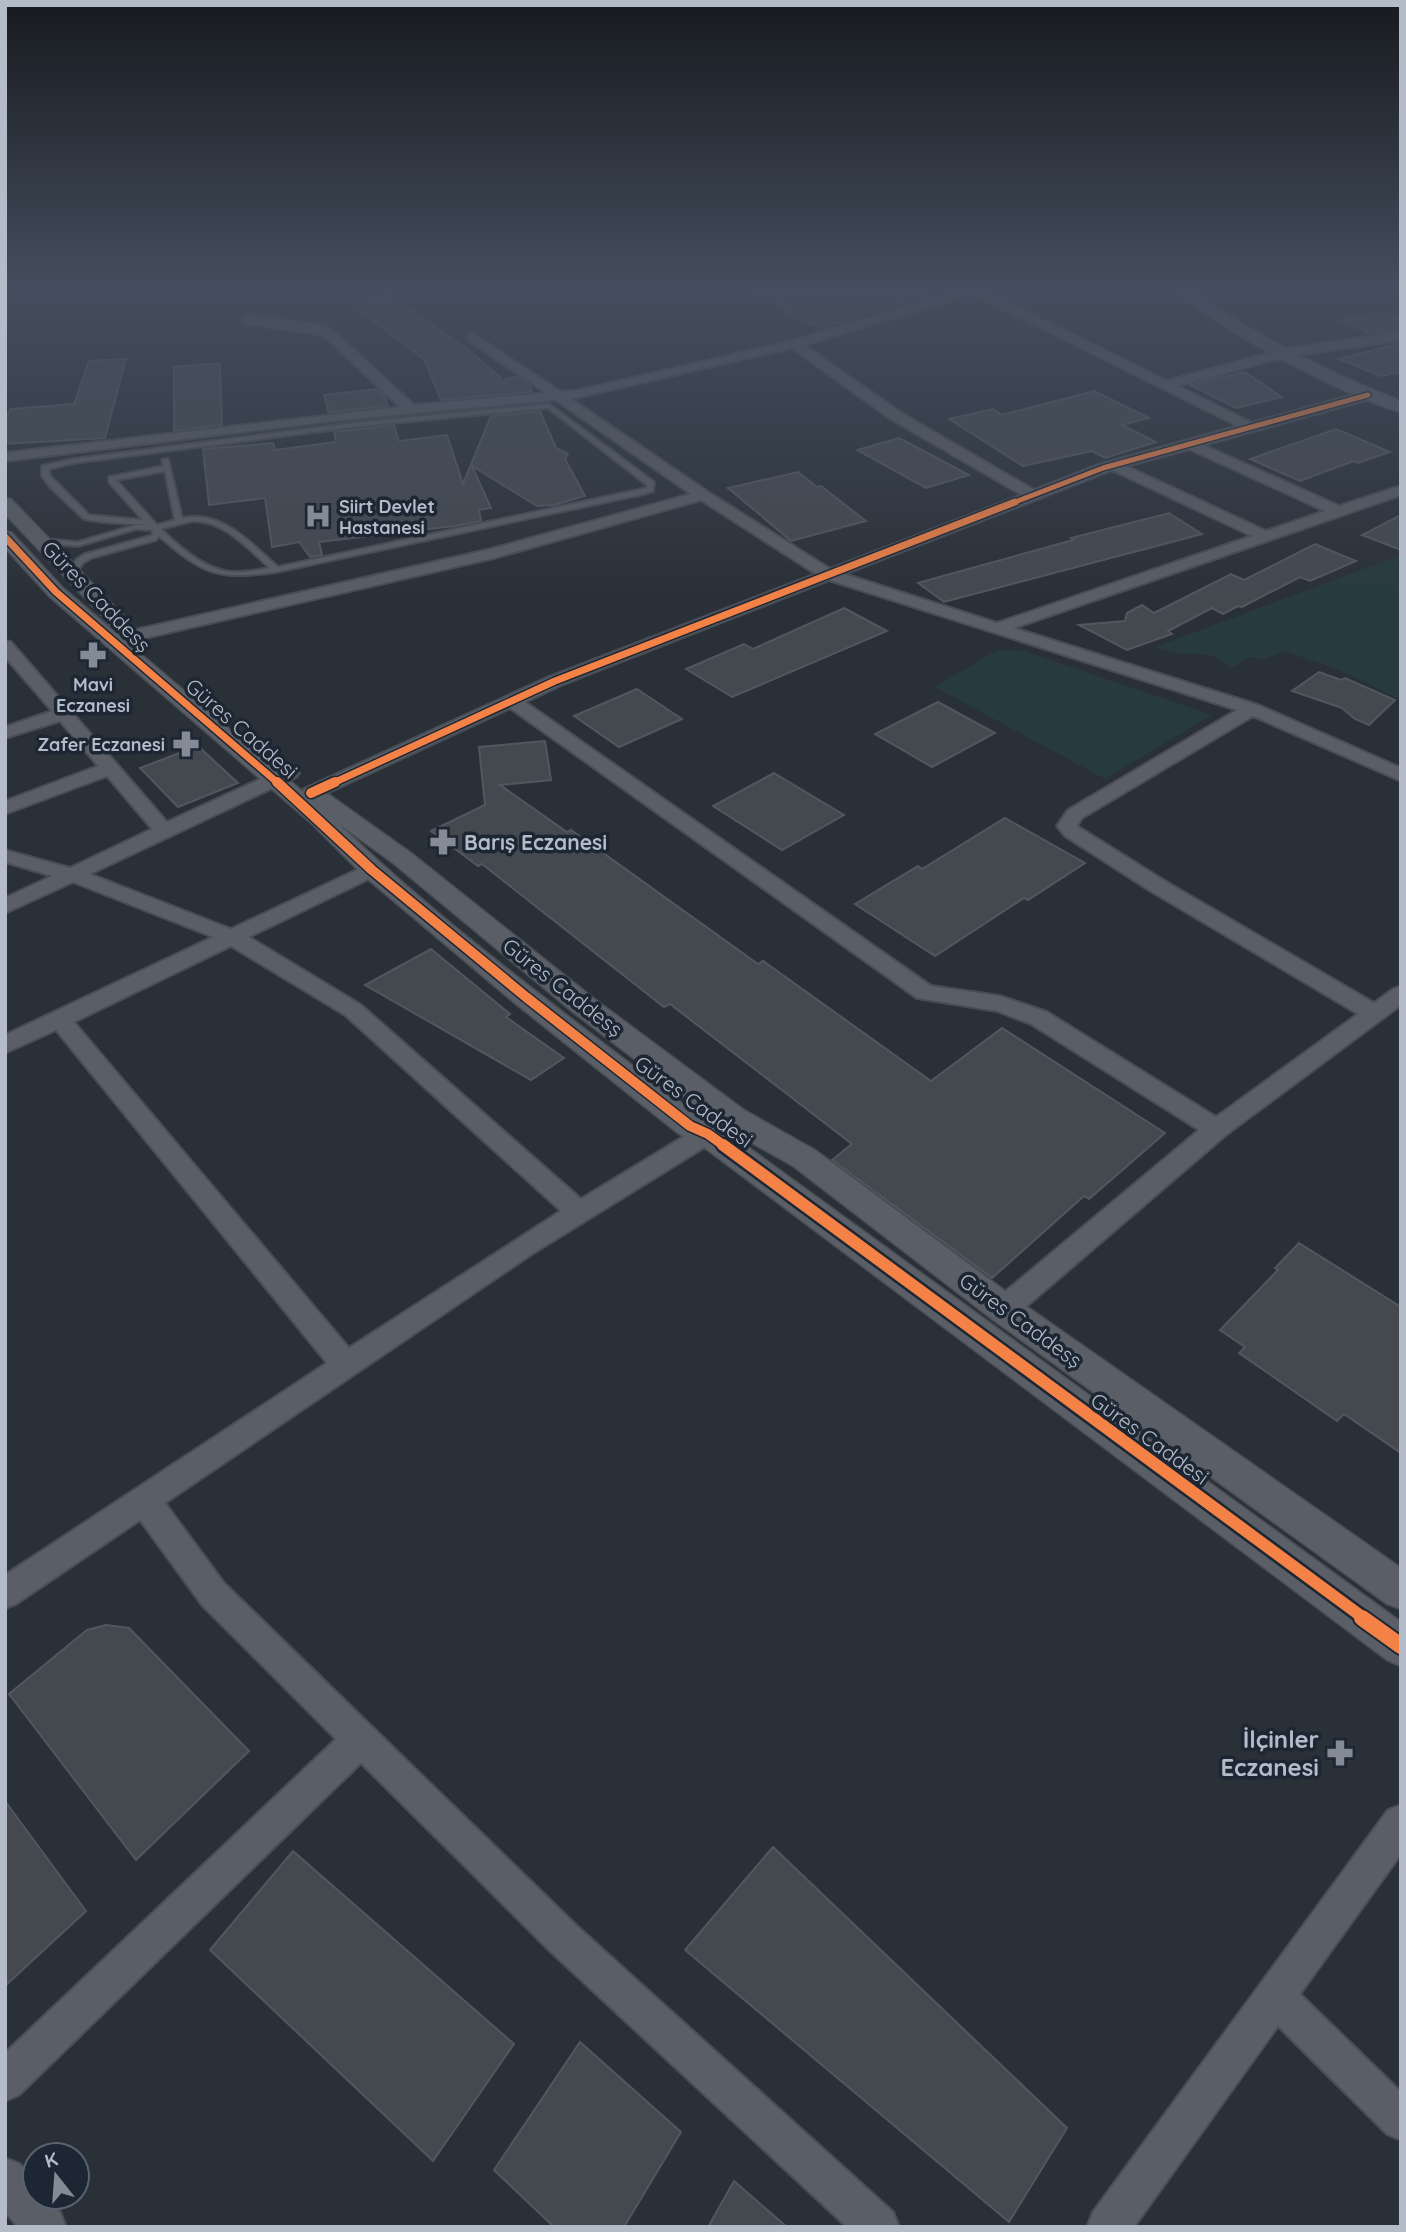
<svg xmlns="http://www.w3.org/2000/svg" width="1406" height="2232" font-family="Quicksand,sans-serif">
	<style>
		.green { fill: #273a3e }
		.building { fill: #444950; stroke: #52575f; stroke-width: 2 }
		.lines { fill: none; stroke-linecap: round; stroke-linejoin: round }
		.service-casing { stroke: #484c53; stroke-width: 4 }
		.minor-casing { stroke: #484c53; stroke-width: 4 }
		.tertiary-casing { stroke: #484c53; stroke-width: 3 }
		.service { fill: #5a5e66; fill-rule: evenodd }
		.minor { fill: #5a5e66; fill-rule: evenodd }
		.tertiary { fill: #5a5e66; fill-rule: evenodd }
		.cycleway-far4-casing { stroke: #1d2633; stroke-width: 8 }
		.cycleway-far3-casing { stroke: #1d2633; stroke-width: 10 }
		.cycleway-far2-casing { stroke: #1d2633; stroke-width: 13 }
		.cycleway-far1-casing { stroke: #1d2633; stroke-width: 17 }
		.cycleway-casing { stroke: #1d2633; stroke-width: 20 }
		.cycleway-far4 { stroke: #f48246; stroke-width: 5 }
		.cycleway-far3 { stroke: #f48246; stroke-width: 7 }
		.cycleway-far2 { stroke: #f48246; stroke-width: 10 }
		.cycleway-far1 { stroke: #f48246; stroke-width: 12 }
		.cycleway { stroke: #f48246; stroke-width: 16 }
		.labels { text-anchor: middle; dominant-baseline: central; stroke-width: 7; stroke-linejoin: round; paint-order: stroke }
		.far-poi-label { font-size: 18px; font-weight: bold; fill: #b4bcc9; stroke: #1d2633; text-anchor: start }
		.street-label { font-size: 21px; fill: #b4bcc9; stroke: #1d2633 }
		.poi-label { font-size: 21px; font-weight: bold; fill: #b4bcc9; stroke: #1d2633; text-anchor: start }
		.near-poi-label { font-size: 24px; font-weight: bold; fill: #b4bcc9; stroke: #1d2633; text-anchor: end }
	</style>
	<rect width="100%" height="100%" fill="#2a3038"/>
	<g class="green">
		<polygon points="1401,555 1401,700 1340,670 1283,651 1263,660 1251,657 1231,668 1217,657 1205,654 1180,654 1155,647"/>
		<polygon points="997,650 1024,651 1212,715 1105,779 935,687"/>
	</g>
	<g class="building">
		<polygon points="740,288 928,288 929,294 819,328 783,312 791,310"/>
		<polygon points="389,294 467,349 500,377 504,385 506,379 517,376 529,384 532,392 441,400 424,359 348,302"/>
		<polygon points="1386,312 1401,319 1401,329 1370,334 1341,320"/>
		<polygon points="1401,343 1401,372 1381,376 1338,359"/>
		<polygon points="126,359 105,438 5,444 5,424 10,409 74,404 89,361"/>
		<polygon points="220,363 222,425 174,431 174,367"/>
		<polygon points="1245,372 1282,397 1236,408 1190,385"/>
		<polygon points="377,389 384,396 388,406 329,413 324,395"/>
		<polygon points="1094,391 1149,418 1122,425 1156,442 1105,458 1092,451 1023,466 949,419 993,409 1002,415"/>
		<polygon points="540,411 556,448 568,454 565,459 585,496 554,505 537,506 472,466 491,508 479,510 481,521 455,526 319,542 322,555 310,557 299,542 272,547 265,498 209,505 203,449 273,443 275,450 336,442 334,432 394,425 399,441 447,435 463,484 491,416"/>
		<polygon points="1336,429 1390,452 1358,463 1354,461 1300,481 1250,459"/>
		<polygon points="899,438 969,475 926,488 857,450"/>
		<polygon points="798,472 817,487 821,486 866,521 791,541 728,488"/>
		<polygon points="1169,513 1202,534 944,602 918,583 1073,540 1071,538"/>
		<polygon points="1401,515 1401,550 1362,535"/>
		<polygon points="1315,544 1356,561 1310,581 1300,577 1242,607 1238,606 1223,614 1212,608 1168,631 1172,634 1127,650 1079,625 1125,621 1127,613 1142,605 1154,613 1231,574 1244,580"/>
		<polygon points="844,608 887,631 732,697 686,669 744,644 753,649"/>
		<polygon points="1319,672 1341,680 1345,678 1395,700 1369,725 1355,719 1342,708 1292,691"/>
		<polygon points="637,689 682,719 619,747 574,716"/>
		<polygon points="938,702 995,733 932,767 875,734"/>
		<polygon points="545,741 551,780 500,785 567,832 571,830 758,964 763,961 931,1081 1002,1028 1165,1133 1089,1199 1084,1196 992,1278 832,1160 852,1144 670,1004 664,1007 482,864 478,866 431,831 485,805 479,747"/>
		<polygon points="198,746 238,783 178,807 140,768"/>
		<polygon points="774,773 844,815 782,850 713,806"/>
		<polygon points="1005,818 1085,863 1028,900 1024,898 935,956 855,904 918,866 922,869"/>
		<polygon points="431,949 510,1014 506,1017 564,1058 531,1080 365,985"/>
		<polygon points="1299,1243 1401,1307 1401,1453 1344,1414 1337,1421 1239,1353 1245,1347 1220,1330 1278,1270 1275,1268"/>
		<polygon points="106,1625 129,1628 249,1751 136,1860 9,1694 87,1630"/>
		<polygon points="5,1801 86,1911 5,1986"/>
		<polygon points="773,1847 1067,2128 1009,2222 685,1950"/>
		<polygon points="293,1851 514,2044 433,2161 210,1950"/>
		<polygon points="580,2042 681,2132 624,2227 554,2227 494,2170"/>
		<polygon points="734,2181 787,2227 708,2227"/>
	</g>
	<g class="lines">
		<g class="service-casing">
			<path id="service" d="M549,404L654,482L653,491L644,494L276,572C217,580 204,575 159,536L156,540L91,558L83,563L75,574L68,572L77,559L85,554L150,536L153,534L152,530L136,529L78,546L43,543L39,541L43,539L78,542L136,525H149L103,522L84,519L50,487L42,476V466L73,459L361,422ZM548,408L647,485V488L278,567C250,543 223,510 182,518L168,459L162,460L164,466L109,477V482L143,520L89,515L50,476L49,469L73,463L361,426ZM165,471L175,520L157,525L116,480ZM192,521C224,520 248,549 270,568C255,570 240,574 225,571C201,566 178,546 161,529Z"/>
		</g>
		<g class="minor-casing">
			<g id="minor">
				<path d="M969,288H987L984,291L1167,381L1284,349L1401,332V340L1285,357L1178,386L1252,423L1363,392H1373V398L1203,445L1339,506L1401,486V495L1014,628L1258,705L1401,768V781L1253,716L1082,818L1077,826L1163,880L1374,1003L1393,989L1401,986V1005L1226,1135L1014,1317L1004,1320L994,1317L990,1309L994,1301L1199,1130L1031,1024L997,1011L917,998L510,708L318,797L311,799L301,793L304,789L549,677L816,574L701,500L494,558L132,641L124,636L126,632L491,549L691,494L556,400L341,420L5,461V453L400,407L323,335L243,323V317L247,316L316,324L331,329L414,405L546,393L468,340L466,337L472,333L561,392L580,390L791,341ZM973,294L1238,426L1098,465L1034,490L901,413L804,345ZM792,348L891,419L1022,495L830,569L708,492L571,399ZM1189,449L1325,511L1266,531L1126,466ZM1112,470L1252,536L997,623L844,574ZM829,580L1237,710L1068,810L1057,826L1065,836L1149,890L1358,1014L1216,1117L1047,1012L1000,996L931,986L525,702L561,685Z"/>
				<path d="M5,641L11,642L167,822L282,769H296L299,773L296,777L90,874L231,929L365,866H379L382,870L379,874L249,937L361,1005L581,1199L724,1112L733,1109L742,1112L745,1118L742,1124L532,1254L165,1503L224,1583L577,1926L893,2212L899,2227H847L551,1952L361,1763L19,2095L5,2101V2053L336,1739L202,1605L140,1520L16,1604L5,1608V1575L327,1363L56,1030L5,1053V1035L213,937L73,882L5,913V898L52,876L5,862V850L70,868L152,829L107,776L5,814V801L98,766L60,721L5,738V727L52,711L5,657ZM231,946L345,1015L561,1211L349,1348L74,1022Z"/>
				<polygon points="1401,1805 1401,1854 1300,1994 1401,2092 1401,2140 1387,2134 1278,2026 1134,2227 1087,2227 1093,2212 1388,1810"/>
				<polygon points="5,2158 20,2164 35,2183 35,2197 47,2197 60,2212 66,2227 18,2227 5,2212"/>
			</g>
		</g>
		<g class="tertiary-casing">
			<g id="tertiary">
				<path d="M1176,288C1197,288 1205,300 1222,311C1278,347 1339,377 1401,401V412C1353,400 1206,325 1176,288Z"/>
				<polygon points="5,498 11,499 137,630 140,634 137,638 123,638 5,514"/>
				<path d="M5,531L12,533L63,588L309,797L320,792L328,794L411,853L593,998L744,1110L815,1150L1016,1299L1401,1568V1609L1387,1604L992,1319L793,1166L722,1126L573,1012L393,863L339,824C450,931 578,1023 701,1118L719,1126L1401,1622V1666L1387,1660L697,1142L679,1134L516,1004L363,875L310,822L49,596L5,548Z"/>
			</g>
		</g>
		<use href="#service" class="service"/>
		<use href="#minor" class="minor"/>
		<use href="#tertiary" class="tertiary"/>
		<g class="cycleway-far4-casing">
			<polyline id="cycleway-far4" points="1010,504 1103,468 1368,395"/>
		</g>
		<g class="cycleway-far3-casing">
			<g id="cycleway-far3">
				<polyline points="5,537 56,592 279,784"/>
				<polyline points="331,784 555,681 1015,502"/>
			</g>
		</g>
		<g class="cycleway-far2-casing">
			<g id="cycleway-far2">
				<polyline points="277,782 372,870 526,997 690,1126 708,1134 726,1147"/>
				<polyline points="311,793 335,782"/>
			</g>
		</g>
		<g class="cycleway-far1-casing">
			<polyline id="cycleway-far1" points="723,1145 1365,1619"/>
		</g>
		<g class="cycleway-casing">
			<polyline id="cycleway" points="1362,1618 1401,1646"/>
		</g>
		<use href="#cycleway-far4" class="cycleway-far4"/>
		<use href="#cycleway-far3" class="cycleway-far3"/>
		<use href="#cycleway-far2" class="cycleway-far2"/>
		<use href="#cycleway-far1" class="cycleway-far1"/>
		<use href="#cycleway" class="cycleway"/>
	</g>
	<linearGradient id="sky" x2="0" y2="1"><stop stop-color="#171a1f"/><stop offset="0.48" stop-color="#444e5e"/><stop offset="1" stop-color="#444e5e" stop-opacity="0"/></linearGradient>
	<rect width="1406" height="600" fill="url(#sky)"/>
	<defs>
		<g id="hospital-bare" transform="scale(2.1)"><path d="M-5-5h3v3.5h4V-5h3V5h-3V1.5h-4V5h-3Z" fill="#848b96" stroke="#1d2633" stroke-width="2.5" paint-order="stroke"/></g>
		<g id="pharmacy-bare" transform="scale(2.1)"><path d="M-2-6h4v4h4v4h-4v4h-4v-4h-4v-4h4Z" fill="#848b96" stroke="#1d2633" stroke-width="2.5" paint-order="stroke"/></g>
	</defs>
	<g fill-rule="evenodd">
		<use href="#hospital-bare" x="318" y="516"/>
		<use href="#pharmacy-bare" x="93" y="655"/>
		<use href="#pharmacy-bare" x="186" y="744"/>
		<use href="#pharmacy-bare" x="443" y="842"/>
		<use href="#pharmacy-bare" x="1340" y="1753"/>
	</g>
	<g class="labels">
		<g class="far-poi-label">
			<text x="339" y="506">Siirt Devlet<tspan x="339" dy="21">Hastanesi</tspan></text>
			<text x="93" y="684" text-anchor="middle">Mavi<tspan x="93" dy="21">Eczanesi</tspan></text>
			<text x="165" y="744" text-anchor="end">Zafer Eczanesi</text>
		</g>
		<g class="street-label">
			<text transform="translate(97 596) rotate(46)">Güres Caddesş</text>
			<text transform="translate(242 728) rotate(41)">Güres Caddesi</text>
			<text transform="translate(563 987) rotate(38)">Güres Caddesş</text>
			<text transform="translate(694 1101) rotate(36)">Güres Caddesi</text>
			<text transform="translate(1021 1320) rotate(36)">Güres Caddesş</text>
			<text transform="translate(1150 1438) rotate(36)">Güres Caddesi</text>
		</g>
		<g class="poi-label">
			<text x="464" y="842">Barış Eczanesi</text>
		</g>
		<g class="near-poi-label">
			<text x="1319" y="1739">İlçinler<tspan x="1319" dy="28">Eczanesi</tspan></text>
		</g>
	</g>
	<rect width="1406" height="2232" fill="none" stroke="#b4bcc9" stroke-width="14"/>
	<g transform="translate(56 2176) rotate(343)"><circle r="33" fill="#1d2633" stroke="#59626f" stroke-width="2"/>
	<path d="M0-5L12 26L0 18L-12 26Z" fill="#848b96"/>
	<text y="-10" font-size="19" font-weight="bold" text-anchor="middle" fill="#b4bcc9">K</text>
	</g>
</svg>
